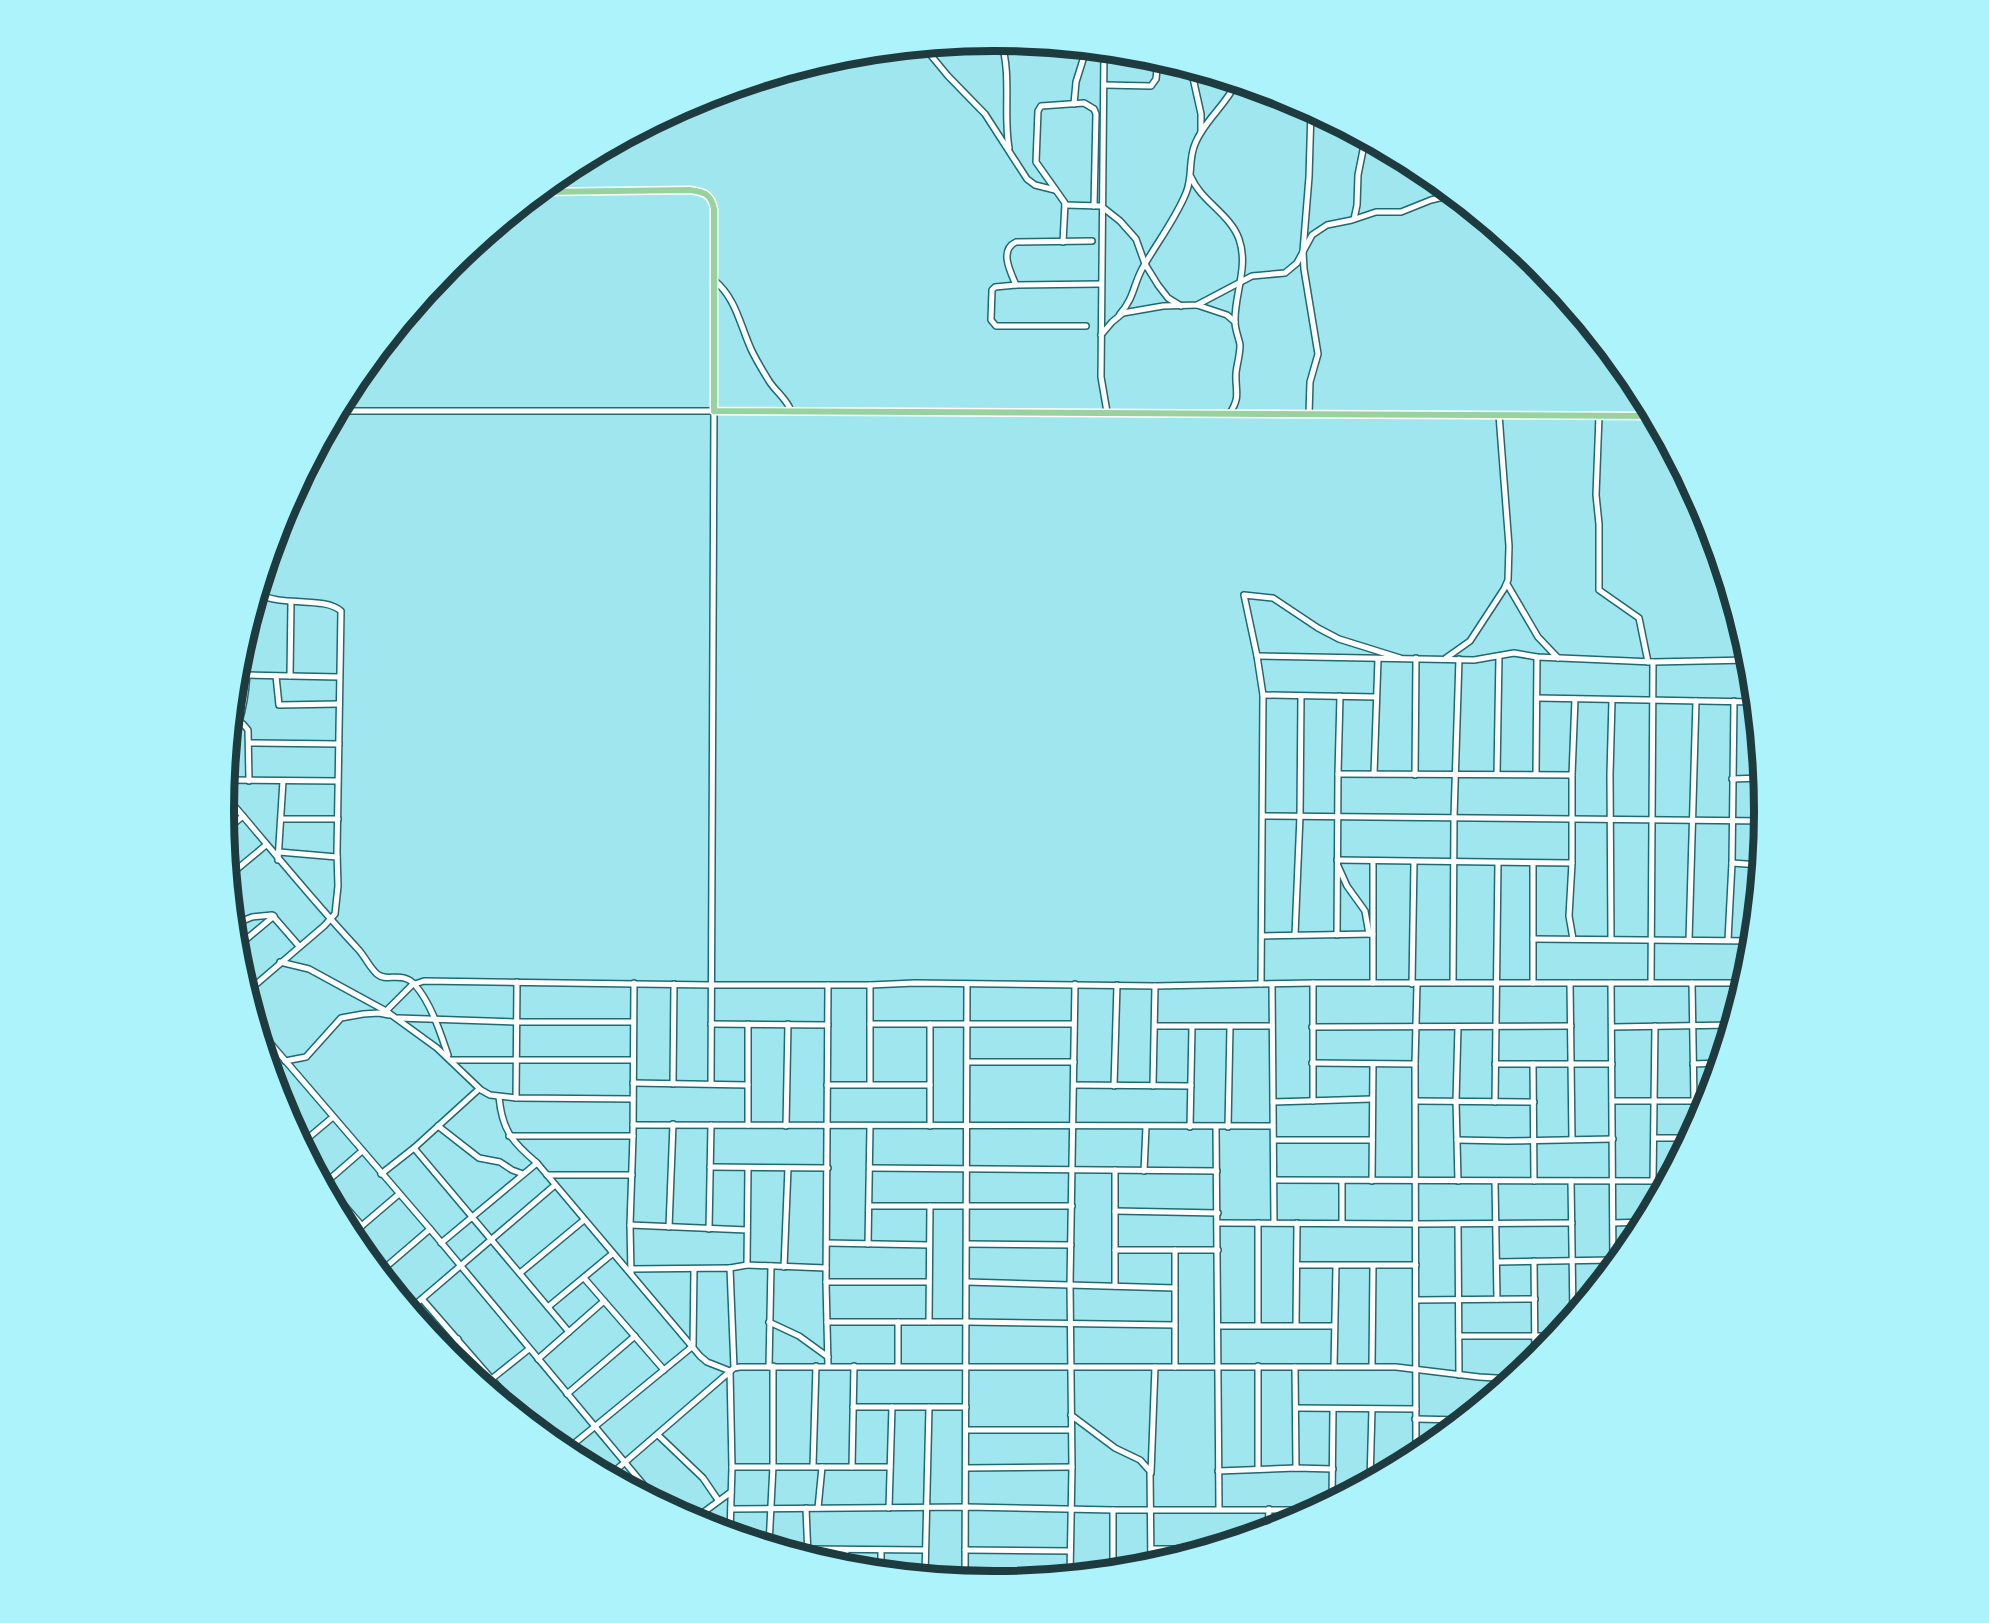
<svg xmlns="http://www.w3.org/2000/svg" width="1989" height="1623" font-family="Ubuntu,sans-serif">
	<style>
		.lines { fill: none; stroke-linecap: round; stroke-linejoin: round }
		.minor-casing { stroke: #206971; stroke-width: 8 }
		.major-casing { stroke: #fff; stroke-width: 9 }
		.minor { stroke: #fff; stroke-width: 5 }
		.major { stroke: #98d39f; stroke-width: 6 }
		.rim { fill: none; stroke: #1e3b3f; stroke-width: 8 }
	</style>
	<rect width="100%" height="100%" fill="#a0e6ef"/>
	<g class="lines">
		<g class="minor-casing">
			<g id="minor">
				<path d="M1001,41C1012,76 1003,113 1009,148"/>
				<polyline points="924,47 948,76 985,114 1027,179 1035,185 1055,190"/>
				<polyline points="1104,51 1101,377 1107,412"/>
				<polyline points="1191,69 1201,114 1201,132"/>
				<polyline points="1104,85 1151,86 1156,79 1158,59"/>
				<polyline points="1074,104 1076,82 1086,50"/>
				<path d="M1191,177C1201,201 1230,214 1239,239C1249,267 1234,295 1235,322C1235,330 1239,338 1240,345C1240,355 1237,364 1236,373C1235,391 1241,396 1230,413"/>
				<polyline points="1065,205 1101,206 1120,221 1136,239 1145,264 1158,285 1168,298 1181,306"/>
				<polyline points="1354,219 1357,205 1358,175 1365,140"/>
				<polyline points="1063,242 1065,203 1036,162 1038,111 1041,106 1084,103 1094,109 1096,114 1094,206"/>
				<path d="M714,280C736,298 740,325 751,349C756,360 763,371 769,381C776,392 787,399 791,411"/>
				<path d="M1016,285C1010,271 999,250 1016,242L1092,241"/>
				<polyline points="1197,305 1227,315 1235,322"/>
				<path d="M1120,314C1134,298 1133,286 1142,269C1156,244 1175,220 1186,193C1193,177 1188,160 1195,144C1204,121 1226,105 1236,83"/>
				<polyline points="1086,326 996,326 991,320 992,290 995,287 1016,285 1101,284"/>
				<polyline points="1101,335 1112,322 1123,313 1163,306 1197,305 1252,276 1285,273 1297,263 1312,235 1327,225 1352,220 1376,212 1401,212 1431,200 1452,195"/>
				<polyline points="339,411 714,411 711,1084"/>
				<polyline points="1309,414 1310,382 1318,354 1304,269 1303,251 1309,177 1311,110"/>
				<polyline points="1599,416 1596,495 1599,524 1599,590 1639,618 1648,662"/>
				<polyline points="1507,584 1538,637 1558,658"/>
				<polyline points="1257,656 1474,660 1514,653 1537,657 1653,662 1750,660"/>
				<polyline points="1446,658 1470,641 1504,589 1508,580 1509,546 1499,415"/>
				<polyline points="248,675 339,677"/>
				<polyline points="276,676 279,705 339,704"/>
				<polyline points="290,676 291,602"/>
				<polyline points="1263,695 1376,697"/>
				<polyline points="1537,698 1755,702"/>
				<polyline points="233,719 243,724 248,730 249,781"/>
				<path d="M239,722C248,691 248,662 247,631"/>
				<polyline points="249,743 339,744"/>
				<polyline points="1338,774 1572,775"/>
				<polyline points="1374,774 1378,659"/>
				<polyline points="1497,774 1499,656"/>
				<polyline points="1536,774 1537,657"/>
				<polyline points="1415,775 1416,658"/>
				<polyline points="1732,779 1762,778"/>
				<polyline points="227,780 338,781"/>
				<path d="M225,795C269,846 311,899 357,948C365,956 369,967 377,974C387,983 402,970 415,985C431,1003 440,1032 448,1055"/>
				<polyline points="1263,816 1765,821"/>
				<polyline points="282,819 338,819"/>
				<polyline points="225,831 243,816"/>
				<polyline points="279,852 337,857"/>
				<polyline points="278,860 283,781"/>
				<polyline points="1337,860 1572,863"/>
				<polyline points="1373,861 1373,983"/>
				<polyline points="1533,863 1533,983"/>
				<polyline points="1732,863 1760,865"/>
				<polyline points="1338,866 1347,886 1365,911 1369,934"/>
				<polyline points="230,875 266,845"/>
				<polyline points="235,924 252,917 272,915 299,946"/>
				<polyline points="1295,935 1300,816 1301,696"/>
				<polyline points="1337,935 1338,774 1340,696"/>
				<polyline points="1262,936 1373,934"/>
				<polyline points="1533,939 1753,941"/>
				<polyline points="1573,939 1569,916 1572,863 1572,775 1575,699"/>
				<polyline points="1611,939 1610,775 1612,700"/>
				<polyline points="1689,940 1696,701"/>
				<polyline points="1728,940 1732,863 1734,701"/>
				<polyline points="237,947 274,916"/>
				<polyline points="280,962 309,969 386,1011 437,1048 481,1090 490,1095 516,1098 633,1099"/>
				<polyline points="1313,983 1313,1101"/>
				<polyline points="1453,983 1454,817 1459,659"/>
				<polyline points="1570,983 1572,1139"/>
				<polyline points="1611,983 1613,1267"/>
				<polyline points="1651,983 1653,662"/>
				<polyline points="1692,983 1694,1101"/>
				<polyline points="1261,984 1263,695 1257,656 1244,595 1273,598 1318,628 1339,639 1400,658"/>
				<polyline points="1272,984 1274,1223"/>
				<polyline points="1412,984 1414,862"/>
				<path d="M247,992L324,926L335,914L338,886L337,852L341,611C324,596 282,607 259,594"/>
				<polyline points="386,1011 412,985 424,981 711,985 870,985 915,983 1155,986 1313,983 1744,983"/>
				<polyline points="398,1018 516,1022 633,1022"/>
				<polyline points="711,1024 828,1025"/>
				<polyline points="870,1024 1074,1024"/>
				<polyline points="1155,1026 1272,1026"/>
				<polyline points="1312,1027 1571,1026"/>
				<polyline points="1458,1027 1456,1101 1458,1181"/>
				<polyline points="1612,1027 1732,1025"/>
				<polyline points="259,1030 430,1229 658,1502"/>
				<polyline points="452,1060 633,1060"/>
				<polyline points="285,1061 306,1057 341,1018 363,1014 379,1013 389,1015"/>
				<polyline points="968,1062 1074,1062"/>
				<polyline points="1312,1063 1415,1064"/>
				<polyline points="1495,1064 1612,1064"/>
				<polyline points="1533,1064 1534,1181"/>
				<polyline points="1693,1064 1720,1063"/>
				<polyline points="633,1083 748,1085"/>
				<polyline points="673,1084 674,984"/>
				<polyline points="870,1084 870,985"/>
				<polyline points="827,1085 930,1085"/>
				<polyline points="1074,1085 1191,1086"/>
				<polyline points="1114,1086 1117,985"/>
				<polyline points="1153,1086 1155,986"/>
				<path d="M499,1097C502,1130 512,1142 537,1163L700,1356L707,1362L730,1371L732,1467L730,1533"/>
				<polyline points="516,1098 517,982"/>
				<polyline points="1416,1101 1534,1102"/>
				<polyline points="1612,1101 1709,1101"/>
				<polyline points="1273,1102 1372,1099"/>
				<polyline points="1495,1102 1498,863"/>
				<polyline points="633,1125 1273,1126"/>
				<polyline points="748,1125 748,1024"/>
				<polyline points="438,1126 479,1158 500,1162 512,1170 523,1174"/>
				<polyline points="786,1126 788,1024"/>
				<polyline points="930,1126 930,1024"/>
				<polyline points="1190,1127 1192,1027"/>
				<polyline points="1216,1127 1219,1509"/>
				<polyline points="1228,1127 1230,1027"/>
				<polyline points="509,1136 633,1136"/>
				<polyline points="1655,1138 1690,1138"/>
				<polyline points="1274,1140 1372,1140"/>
				<polyline points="1457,1140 1507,1141 1613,1139"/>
				<polyline points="302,1143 333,1117"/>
				<polyline points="414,1148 479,1089"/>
				<polyline points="710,1167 828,1168"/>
				<polyline points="748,1168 747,1265 826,1268"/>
				<polyline points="870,1168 1217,1171"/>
				<polyline points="1144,1171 1146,1127"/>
				<polyline points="381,1174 414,1148 569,1332"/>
				<polyline points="547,1175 632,1175"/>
				<polyline points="1274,1180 1667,1181"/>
				<polyline points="1372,1181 1373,1064"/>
				<polyline points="1571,1181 1573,1316"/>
				<polyline points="1653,1181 1655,1026"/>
				<polyline points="1495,1182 1497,1299"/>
				<polyline points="325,1183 362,1226"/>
				<polyline points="324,1184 362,1151"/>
				<polyline points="869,1206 1072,1206"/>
				<polyline points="1115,1211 1218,1213"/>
				<polyline points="1218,1223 1416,1224 1572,1223"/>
				<polyline points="1342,1223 1342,1181"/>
				<polyline points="1613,1223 1645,1222"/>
				<polyline points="1458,1224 1459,1375"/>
				<polyline points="630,1225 747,1230"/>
				<polyline points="669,1227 673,1124"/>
				<polyline points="709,1229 711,1125"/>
				<polyline points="351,1235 399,1194"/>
				<polyline points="441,1243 537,1163"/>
				<polyline points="827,1243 929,1245"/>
				<polyline points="868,1244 870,1126"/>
				<polyline points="967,1244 1071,1245"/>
				<polyline points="1115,1250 1218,1250"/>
				<polyline points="1534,1261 1535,1361"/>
				<polyline points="1497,1262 1613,1260"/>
				<polyline points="1297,1265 1416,1265"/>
				<polyline points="784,1267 788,1168"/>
				<polyline points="730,1268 747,1265"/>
				<polyline points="631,1269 730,1268 734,1368"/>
				<polyline points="380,1272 430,1229"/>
				<polyline points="520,1273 584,1220"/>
				<polyline points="631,1273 630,1225 633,1136 634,983"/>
				<polyline points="584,1278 664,1370"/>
				<polyline points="826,1282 929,1282"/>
				<polyline points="967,1282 1175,1288"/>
				<polyline points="1115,1286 1115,1170"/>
				<polyline points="422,1299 529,1422"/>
				<polyline points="1416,1300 1535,1299"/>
				<polyline points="548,1307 612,1254"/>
				<polyline points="410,1309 555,1185"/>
				<polyline points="769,1322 799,1336 828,1357"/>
				<polyline points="827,1322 967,1322 1175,1325"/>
				<polyline points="929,1322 930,1206"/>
				<polyline points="1258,1325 1258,1223"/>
				<polyline points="1296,1325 1297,1223"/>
				<polyline points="1218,1326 1334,1326"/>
				<polyline points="1459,1336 1556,1336"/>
				<polyline points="444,1351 458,1339"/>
				<polyline points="538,1359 604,1301"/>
				<polyline points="828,1366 826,1282 828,985"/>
				<polyline points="898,1366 898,1322"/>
				<polyline points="1258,1366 1258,1469"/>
				<polyline points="1372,1366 1373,1266"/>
				<polyline points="769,1367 771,1266"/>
				<polyline points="1175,1367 1175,1250"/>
				<polyline points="1295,1367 1296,1468"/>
				<polyline points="1334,1367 1336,1266"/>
				<polyline points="1496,1379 1496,1392"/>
				<polyline points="484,1385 529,1349"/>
				<polyline points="567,1394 635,1336"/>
				<polyline points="853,1407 966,1407"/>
				<polyline points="1296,1408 1416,1409"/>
				<polyline points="1071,1415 1115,1448 1140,1460 1150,1471 1151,1566"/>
				<polyline points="1415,1419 1462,1420"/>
				<polyline points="966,1430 1071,1430"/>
				<polyline points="658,1435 703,1478 718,1500"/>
				<polyline points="565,1451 693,1346 694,1269"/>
				<polyline points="1416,1457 1415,1064 1417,984"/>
				<polyline points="813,1466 816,1366"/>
				<polyline points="732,1467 890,1467"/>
				<polyline points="852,1467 854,1366"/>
				<polyline points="966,1468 1072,1467"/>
				<polyline points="1218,1471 1296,1468 1333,1469"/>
				<polyline points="1151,1473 1155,1367"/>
				<polyline points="609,1476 734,1368 740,1367 1396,1367 1479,1377 1513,1379"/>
				<polyline points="1370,1481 1372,1409"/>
				<polyline points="1332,1501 1333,1409"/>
				<polyline points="806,1508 808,1557"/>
				<polyline points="818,1508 822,1467"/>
				<polyline points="889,1508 892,1407"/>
				<polyline points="731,1509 966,1507 1113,1510 1316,1510"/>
				<polyline points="693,1520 731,1492"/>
				<polyline points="1268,1530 1269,1509"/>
				<polyline points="769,1545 773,1466 773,1366"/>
				<polyline points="808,1549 925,1550"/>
				<polyline points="1151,1549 1206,1549"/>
				<polyline points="881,1550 881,1571"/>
				<polyline points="965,1550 1070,1551"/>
				<polyline points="845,1568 846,1550"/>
				<polyline points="1113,1571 1113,1510"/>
				<polyline points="1070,1575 1072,1467 1070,1284 1075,984"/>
				<polyline points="925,1576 929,1407"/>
				<polyline points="965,1580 967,985"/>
			</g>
		</g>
		<g class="major-casing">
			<path id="major" d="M540,192L689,190C703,192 711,193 714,209V411L1653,416"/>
		</g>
		<use href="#minor" class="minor"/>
		<use href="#major" class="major"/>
	</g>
	<path d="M0 0H1989V1623H0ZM234 811a760 760 0 1 1 1520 0a760 760 0 1 1-1520 0Z" fill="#adf3fc" fill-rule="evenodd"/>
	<path class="rim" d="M234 811a760 760 0 1 1 1520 0a760 760 0 1 1-1520 0Z"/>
</svg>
